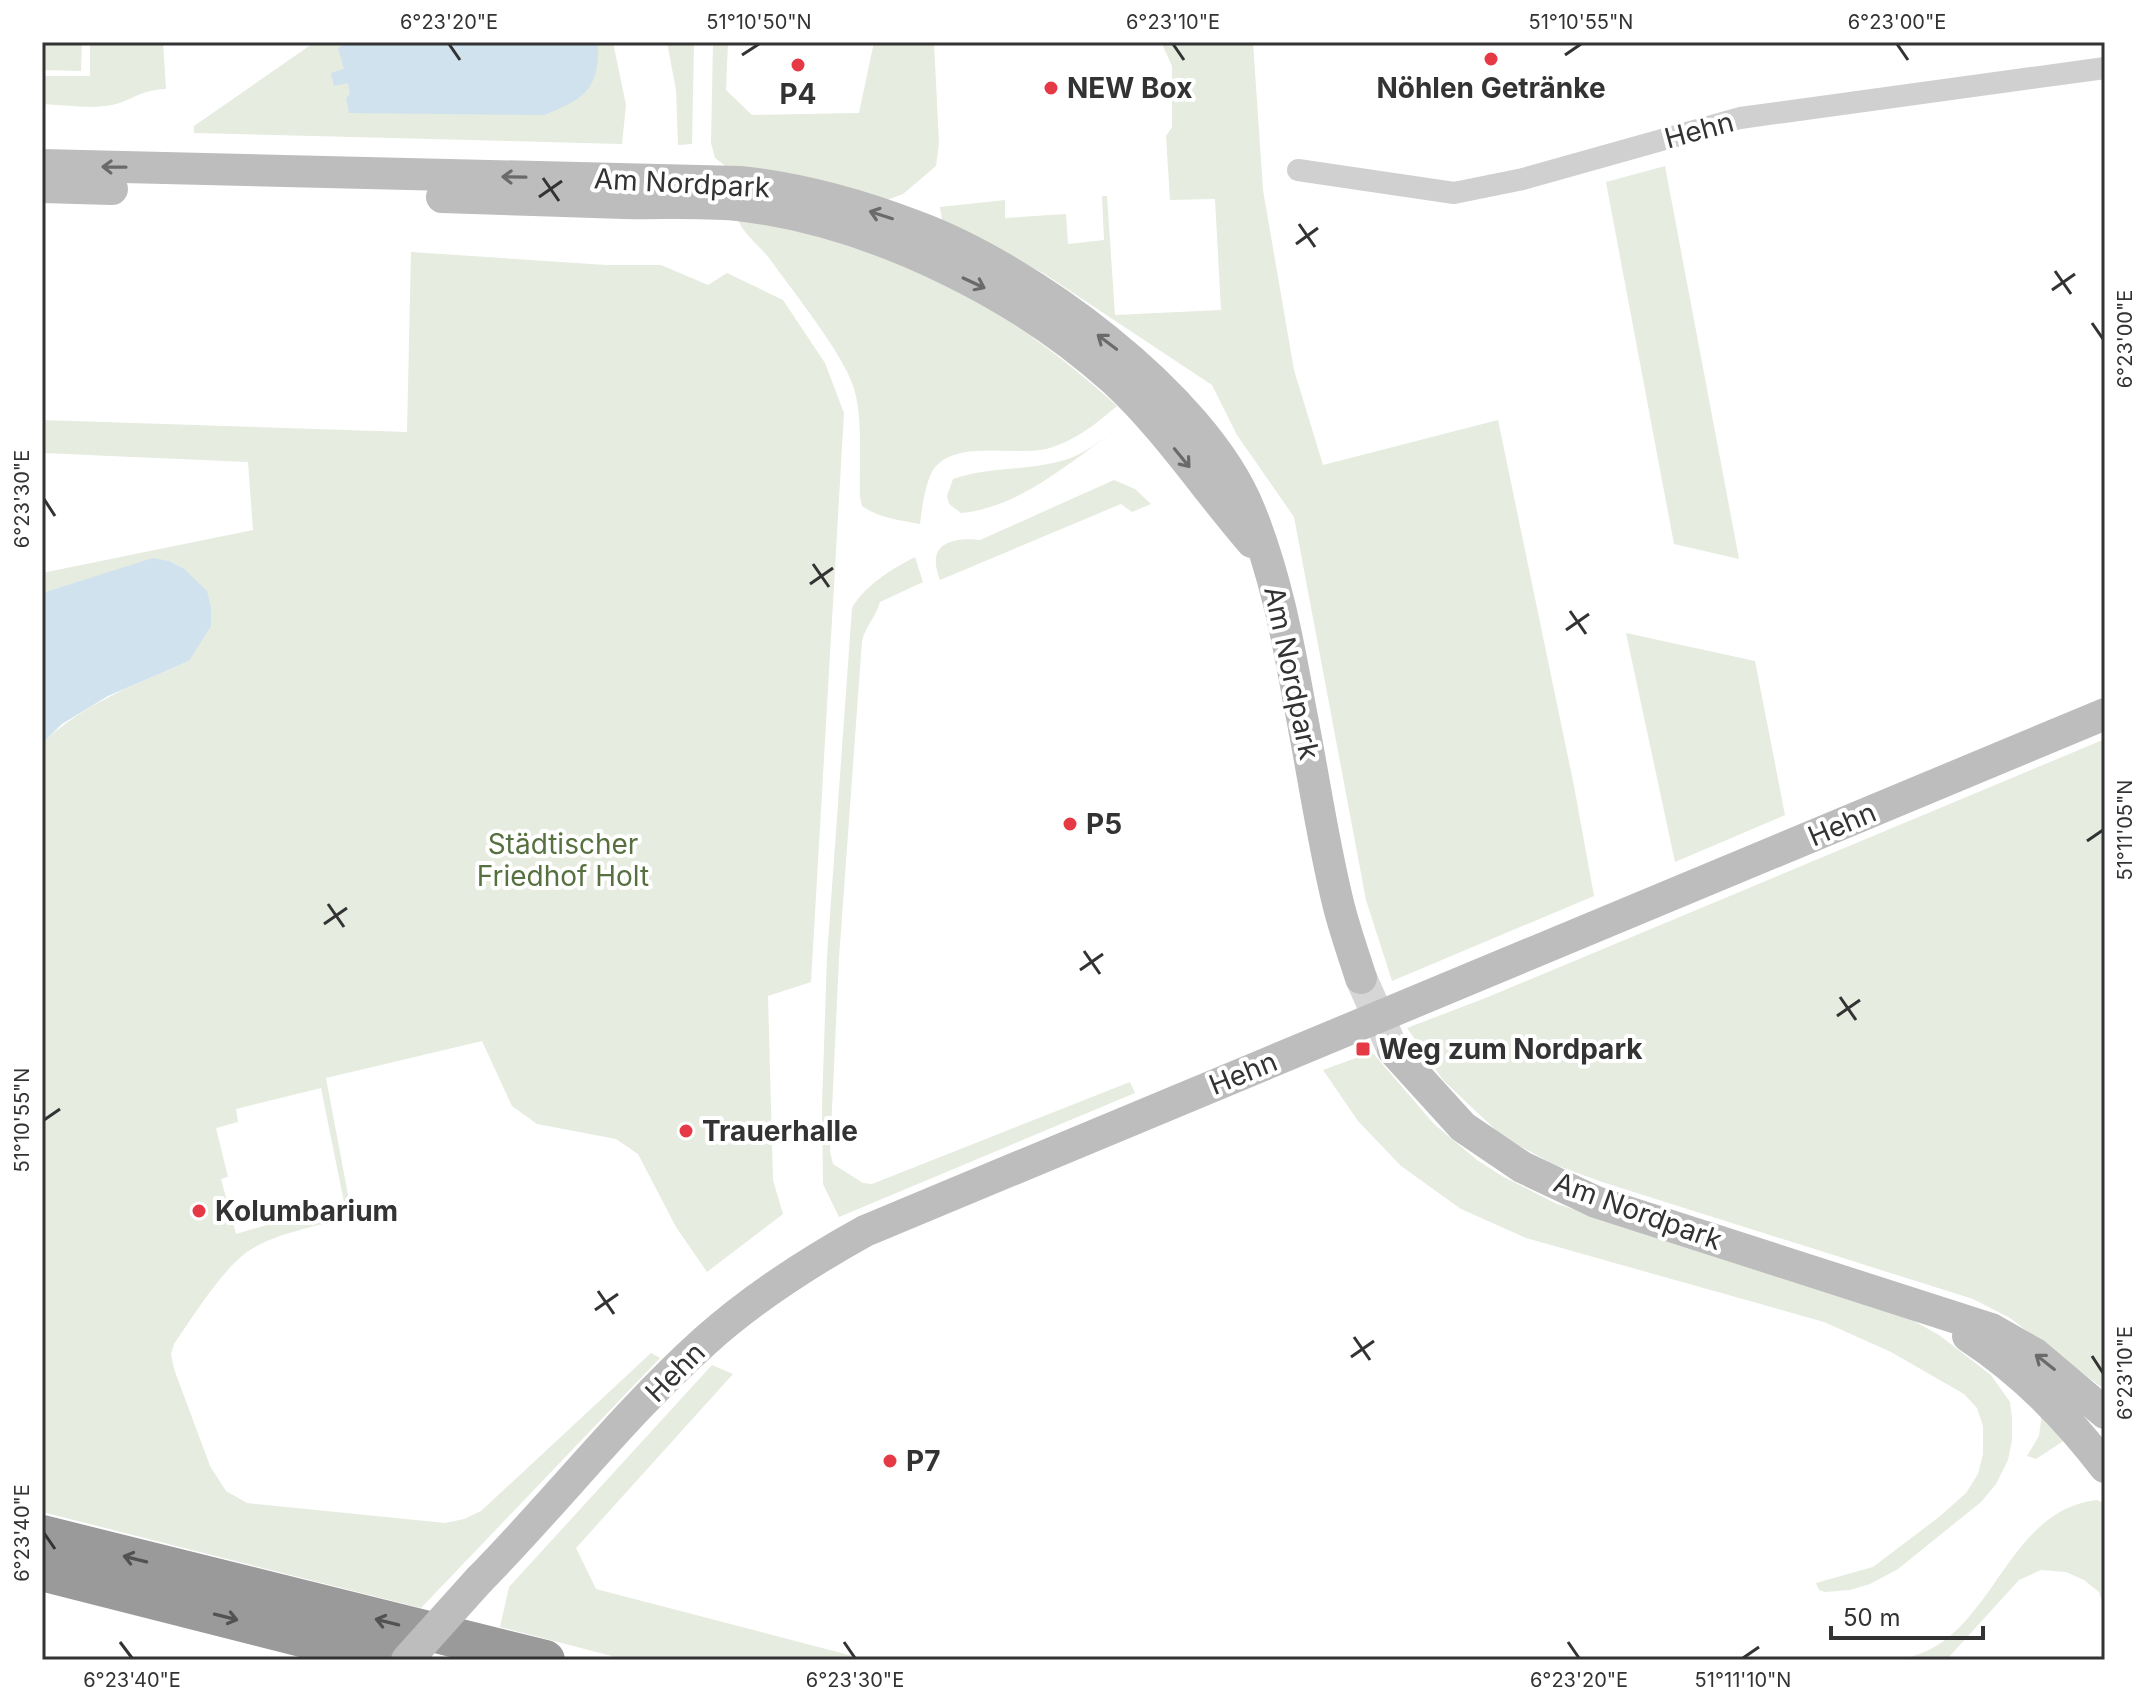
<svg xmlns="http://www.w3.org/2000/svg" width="2147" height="1702" font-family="Inter,sans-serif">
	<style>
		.green { fill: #e6ecdf; fill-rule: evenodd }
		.water { fill: #cfe2ee }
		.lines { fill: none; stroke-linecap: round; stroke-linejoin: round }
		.secondary-tunnel { stroke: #d6d6d6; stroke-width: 32; stroke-dasharray: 32 16; stroke-linecap: butt }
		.street { stroke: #d0d0d0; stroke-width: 22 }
		.secondary { stroke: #bdbdbd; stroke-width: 32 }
		.highway { stroke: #9a9a9a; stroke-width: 40 }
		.secondary-bridge { stroke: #bdbdbd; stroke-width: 32 }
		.oneway { stroke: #6a6a6a }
		.oneway2 { stroke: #525252 }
		.ticks { fill: none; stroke: #333; stroke-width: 3 }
		.poi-dot { fill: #e63946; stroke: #fff; stroke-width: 3 }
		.labels { text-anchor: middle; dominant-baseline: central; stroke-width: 8; stroke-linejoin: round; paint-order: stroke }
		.poi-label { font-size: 28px; font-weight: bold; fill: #333; stroke: #fff; text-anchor: start }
		.street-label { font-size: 28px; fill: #333; stroke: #fff }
		.park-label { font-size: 28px; fill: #56703f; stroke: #fff }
		.neatline { fill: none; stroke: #333; stroke-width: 3 }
		.ticks-label { font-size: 20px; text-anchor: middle; fill: #333 }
	</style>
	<rect width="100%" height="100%" fill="#fff"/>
	<g class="green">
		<polygon points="42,42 82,42 81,71 42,70"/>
		<path d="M90,42H163L166,89C139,90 134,100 112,105C90,109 64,105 42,104V76H90Z"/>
		<polygon points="315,42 613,42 626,105 622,144 194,133 194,126"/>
		<polygon points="667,42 694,42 692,144 678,145 676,90"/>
		<polygon points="713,42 728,42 726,90 752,115 859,113 874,42 934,42 939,143 936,166 903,194 887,200 732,171 715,158 711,143"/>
		<polygon points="1161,42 1253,42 1263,190 1294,370 1323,465 1498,420 1574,786 1594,896 1392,981 1366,900 1294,517 1237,435 1212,385 1043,273 942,220 940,207 1005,200 1005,218 1066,214 1068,244 1104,240 1102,196 1107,196 1115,315 1221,310 1215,199 1170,200 1166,136 1172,127 1172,66"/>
		<polygon points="1665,166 1739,559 1674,544 1606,182"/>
		<path d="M736,214C779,226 823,235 865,250C965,285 1039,336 1117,406C1097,423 1076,440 1050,448C1015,458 947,436 930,476C924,491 922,509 920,524C899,520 879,518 862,506L860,497C859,463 863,425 855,392C847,358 794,293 772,262C761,246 740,233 736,214Z"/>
		<path d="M411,252L606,265H661L708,285L727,273L783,300L825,363L844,413L811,982L768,996L773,1180L783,1214L707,1272L676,1227L638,1154L616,1139L537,1124L512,1106L482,1041L326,1078L352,1216C320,1226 274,1233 247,1252C222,1270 192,1318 174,1344L171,1354L174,1369L210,1466L226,1491L247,1503L445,1523L464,1519L481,1511L651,1353L660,1358L421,1608L42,1512V744C83,703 137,684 189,661L183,568L169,561L153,559L42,593V573L253,530L248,462L42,453V420L407,432ZM321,1088L344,1202L236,1234L221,1179L228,1177L216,1128L238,1122L236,1109Z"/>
		<path d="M1116,430C1070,462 1019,508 961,513L949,504L947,496L953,479C992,465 1035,472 1073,457C1088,451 1102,439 1116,430Z"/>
		<path d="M1114,480L1135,489L1151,504L1132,512L1121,504L940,580C938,574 935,566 936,559C937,539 965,538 980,540Z"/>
		<path d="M915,557L923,582L880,602C876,617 866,625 862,641L839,958L830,1152L833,1164L863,1183L872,1184L1130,1082L1135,1093L839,1217L823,1184L822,1106L827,957L852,608C865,585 892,569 915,557Z"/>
		<polygon points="1626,633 1755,661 1785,815 1675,862"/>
		<polygon points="2105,739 2105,1390 2010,1318 1973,1299 1602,1182 1553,1164 1503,1137 1443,1080 1407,1028 1488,997"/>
		<polygon points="1372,1052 1434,1124 1477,1160 1502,1176 1557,1204 1905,1316 1939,1335 1991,1375 2010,1402 2012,1417 2012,1440 2008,1460 1996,1484 1981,1502 1898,1569 1870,1584 1850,1590 1825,1592 1819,1590 1816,1583 1873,1567 1939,1517 1966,1493 1978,1474 1983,1454 1983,1426 1977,1408 1964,1394 1891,1352 1824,1322 1526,1238 1461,1209 1401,1166 1358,1121 1323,1070"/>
		<polygon points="712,1365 733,1374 576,1548 596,1589 868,1660 627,1660 500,1627 509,1587"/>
		<polygon points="2042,1413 2071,1436 2036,1459 2027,1456 2039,1436"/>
		<path d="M2097,1500L2105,1504V1610L2099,1592L2084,1580L2066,1572L2041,1570L2019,1580L1948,1658L1900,1660C1916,1656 1932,1650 1945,1640C1999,1600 2020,1508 2097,1500Z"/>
	</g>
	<g class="water">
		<path d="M349,42H598C600,88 585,99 544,115L349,113L346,98L350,94L348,83L334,86L331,73L344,69L338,48Z"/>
		<polygon points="153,558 169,561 183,568 207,591 211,608 211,626 189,661 108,696 62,724 42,744 42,593"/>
	</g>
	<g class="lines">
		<polyline class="secondary-tunnel" points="1361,978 1393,1050"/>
		<polyline class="street" points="1298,170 1454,193 1523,179 1740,118 2105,68"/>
		<g class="secondary">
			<path d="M42,165L740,182C799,188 860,205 915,226C1029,268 1202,394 1249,509C1275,572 1288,640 1300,707C1313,772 1322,838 1338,903C1344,928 1353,953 1361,978"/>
			<polyline points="42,187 112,189"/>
			<path d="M442,197C503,199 563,201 624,203C665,204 705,201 746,206C875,223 1018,293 1114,380C1166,428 1206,489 1252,542"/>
			<polyline points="1393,1050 1463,1127 1522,1167 1596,1202 1991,1329 2035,1354 2105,1413"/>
			<path d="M1968,1336C2022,1371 2066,1416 2105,1467"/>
			<path d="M479,1580C556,1502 623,1415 705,1341C753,1298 809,1262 865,1231L2105,714"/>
		</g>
		<g class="highway">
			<polyline points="42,1535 545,1660"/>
			<polyline points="42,1571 393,1660"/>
		</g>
		<polyline class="secondary-bridge" points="407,1660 479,1580"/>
	</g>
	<defs><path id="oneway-shaft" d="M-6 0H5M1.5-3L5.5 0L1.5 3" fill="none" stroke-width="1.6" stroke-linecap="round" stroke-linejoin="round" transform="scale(2)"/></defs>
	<g class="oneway">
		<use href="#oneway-shaft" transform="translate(114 167) rotate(-179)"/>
		<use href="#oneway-shaft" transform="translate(514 177) rotate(-179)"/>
		<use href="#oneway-shaft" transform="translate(881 215) rotate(-162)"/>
		<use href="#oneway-shaft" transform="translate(974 283) rotate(25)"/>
		<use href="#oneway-shaft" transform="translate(1107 342) rotate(-143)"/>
		<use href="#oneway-shaft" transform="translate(1182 458) rotate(51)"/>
		<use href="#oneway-shaft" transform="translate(2045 1362) rotate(-142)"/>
	</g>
	<g class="oneway2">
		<use href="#oneway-shaft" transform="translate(135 1559) rotate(-166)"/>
		<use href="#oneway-shaft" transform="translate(226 1617) rotate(14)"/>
		<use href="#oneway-shaft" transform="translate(387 1622) rotate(-166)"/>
	</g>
	<path class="ticks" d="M449,44L460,60M1173,44L1184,60M1897,44L1908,60M742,55L759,44M1565,55L1581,44M543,178L559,201M539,197L562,181M1299,224L1315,247M1296,244L1318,228M2055,271L2071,294M2052,290L2075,274M2092,323L2103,339M44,499L55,516M813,564L829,587M810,584L833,568M1570,611L1586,634M1566,630L1589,614M2087,841L2103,830M328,904L344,927M324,924L347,908M1084,951L1100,974M1080,970L1103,954M1840,997L1856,1020M1837,1016L1860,1000M44,1120L60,1109M598,1291L614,1314M595,1310L618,1294M1354,1337L1370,1360M2092,1356L2103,1373M1351,1357L1374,1341M44,1533L55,1549M120,1642L132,1658M844,1642L855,1658M1568,1642L1579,1658M1743,1658L1759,1647"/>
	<g class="poi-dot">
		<circle cx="1491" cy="59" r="8"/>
		<circle cx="798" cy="65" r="8"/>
		<circle cx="1051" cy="88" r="8"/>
		<circle cx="1070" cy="824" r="8"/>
		<rect x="1355" y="1041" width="16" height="16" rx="4"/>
		<circle cx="686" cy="1131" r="8"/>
		<circle cx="199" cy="1211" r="8"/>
		<circle cx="890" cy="1461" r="8"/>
	</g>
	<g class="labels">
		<g class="poi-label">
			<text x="1067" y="88">NEW Box</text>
			<text x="1491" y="88" text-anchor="middle">Nöhlen Getränke</text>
			<text x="798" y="94" text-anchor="middle">P4</text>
			<text x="1086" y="824">P5</text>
			<text x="1379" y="1049">Weg zum Nordpark</text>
			<text x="702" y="1131">Trauerhalle</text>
			<text x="215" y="1211">Kolumbarium</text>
			<text x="906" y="1461">P7</text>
		</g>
		<g class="street-label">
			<text transform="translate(1699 130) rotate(-15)">Hehn</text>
			<text transform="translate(682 183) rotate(3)">Am Nordpark</text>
			<text transform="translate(1292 673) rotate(78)">Am Nordpark</text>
			<text transform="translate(1842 824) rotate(-23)">Hehn</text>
			<text transform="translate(1243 1073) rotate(-22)">Hehn</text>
			<text transform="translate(1638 1211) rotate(20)">Am Nordpark</text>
			<text transform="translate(675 1372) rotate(-45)">Hehn</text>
		</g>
		<g class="park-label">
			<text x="563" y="844">Städtischer<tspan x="563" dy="32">Friedhof Holt</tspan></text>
		</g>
	</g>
	<rect width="2147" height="1702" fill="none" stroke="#ffffff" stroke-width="88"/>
	<path d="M1831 1626v12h152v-12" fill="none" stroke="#333333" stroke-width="4"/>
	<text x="1843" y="1626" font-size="24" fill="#333333" stroke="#ffffff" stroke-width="6" paint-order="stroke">50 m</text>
	<rect x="44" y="44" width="2059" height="1614" class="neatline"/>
	<g class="ticks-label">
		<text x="449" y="29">6°23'20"E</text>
		<text x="759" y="29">51°10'50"N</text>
		<text x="1173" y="29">6°23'10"E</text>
		<text x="1581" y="29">51°10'55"N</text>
		<text x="1897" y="29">6°23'00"E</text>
		<text transform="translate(2125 339) rotate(-90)" y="7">6°23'00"E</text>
		<text transform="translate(22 499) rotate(-90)" y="7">6°23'30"E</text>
		<text transform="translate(2125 830) rotate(-90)" y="7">51°11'05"N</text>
		<text transform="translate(22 1120) rotate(-90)" y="7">51°10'55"N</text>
		<text transform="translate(2125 1373) rotate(-90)" y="7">6°23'10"E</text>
		<text transform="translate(22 1533) rotate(-90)" y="7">6°23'40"E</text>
		<text x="132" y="1687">6°23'40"E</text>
		<text x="855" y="1687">6°23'30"E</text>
		<text x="1579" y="1687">6°23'20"E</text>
		<text x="1743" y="1687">51°11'10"N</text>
	</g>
</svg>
